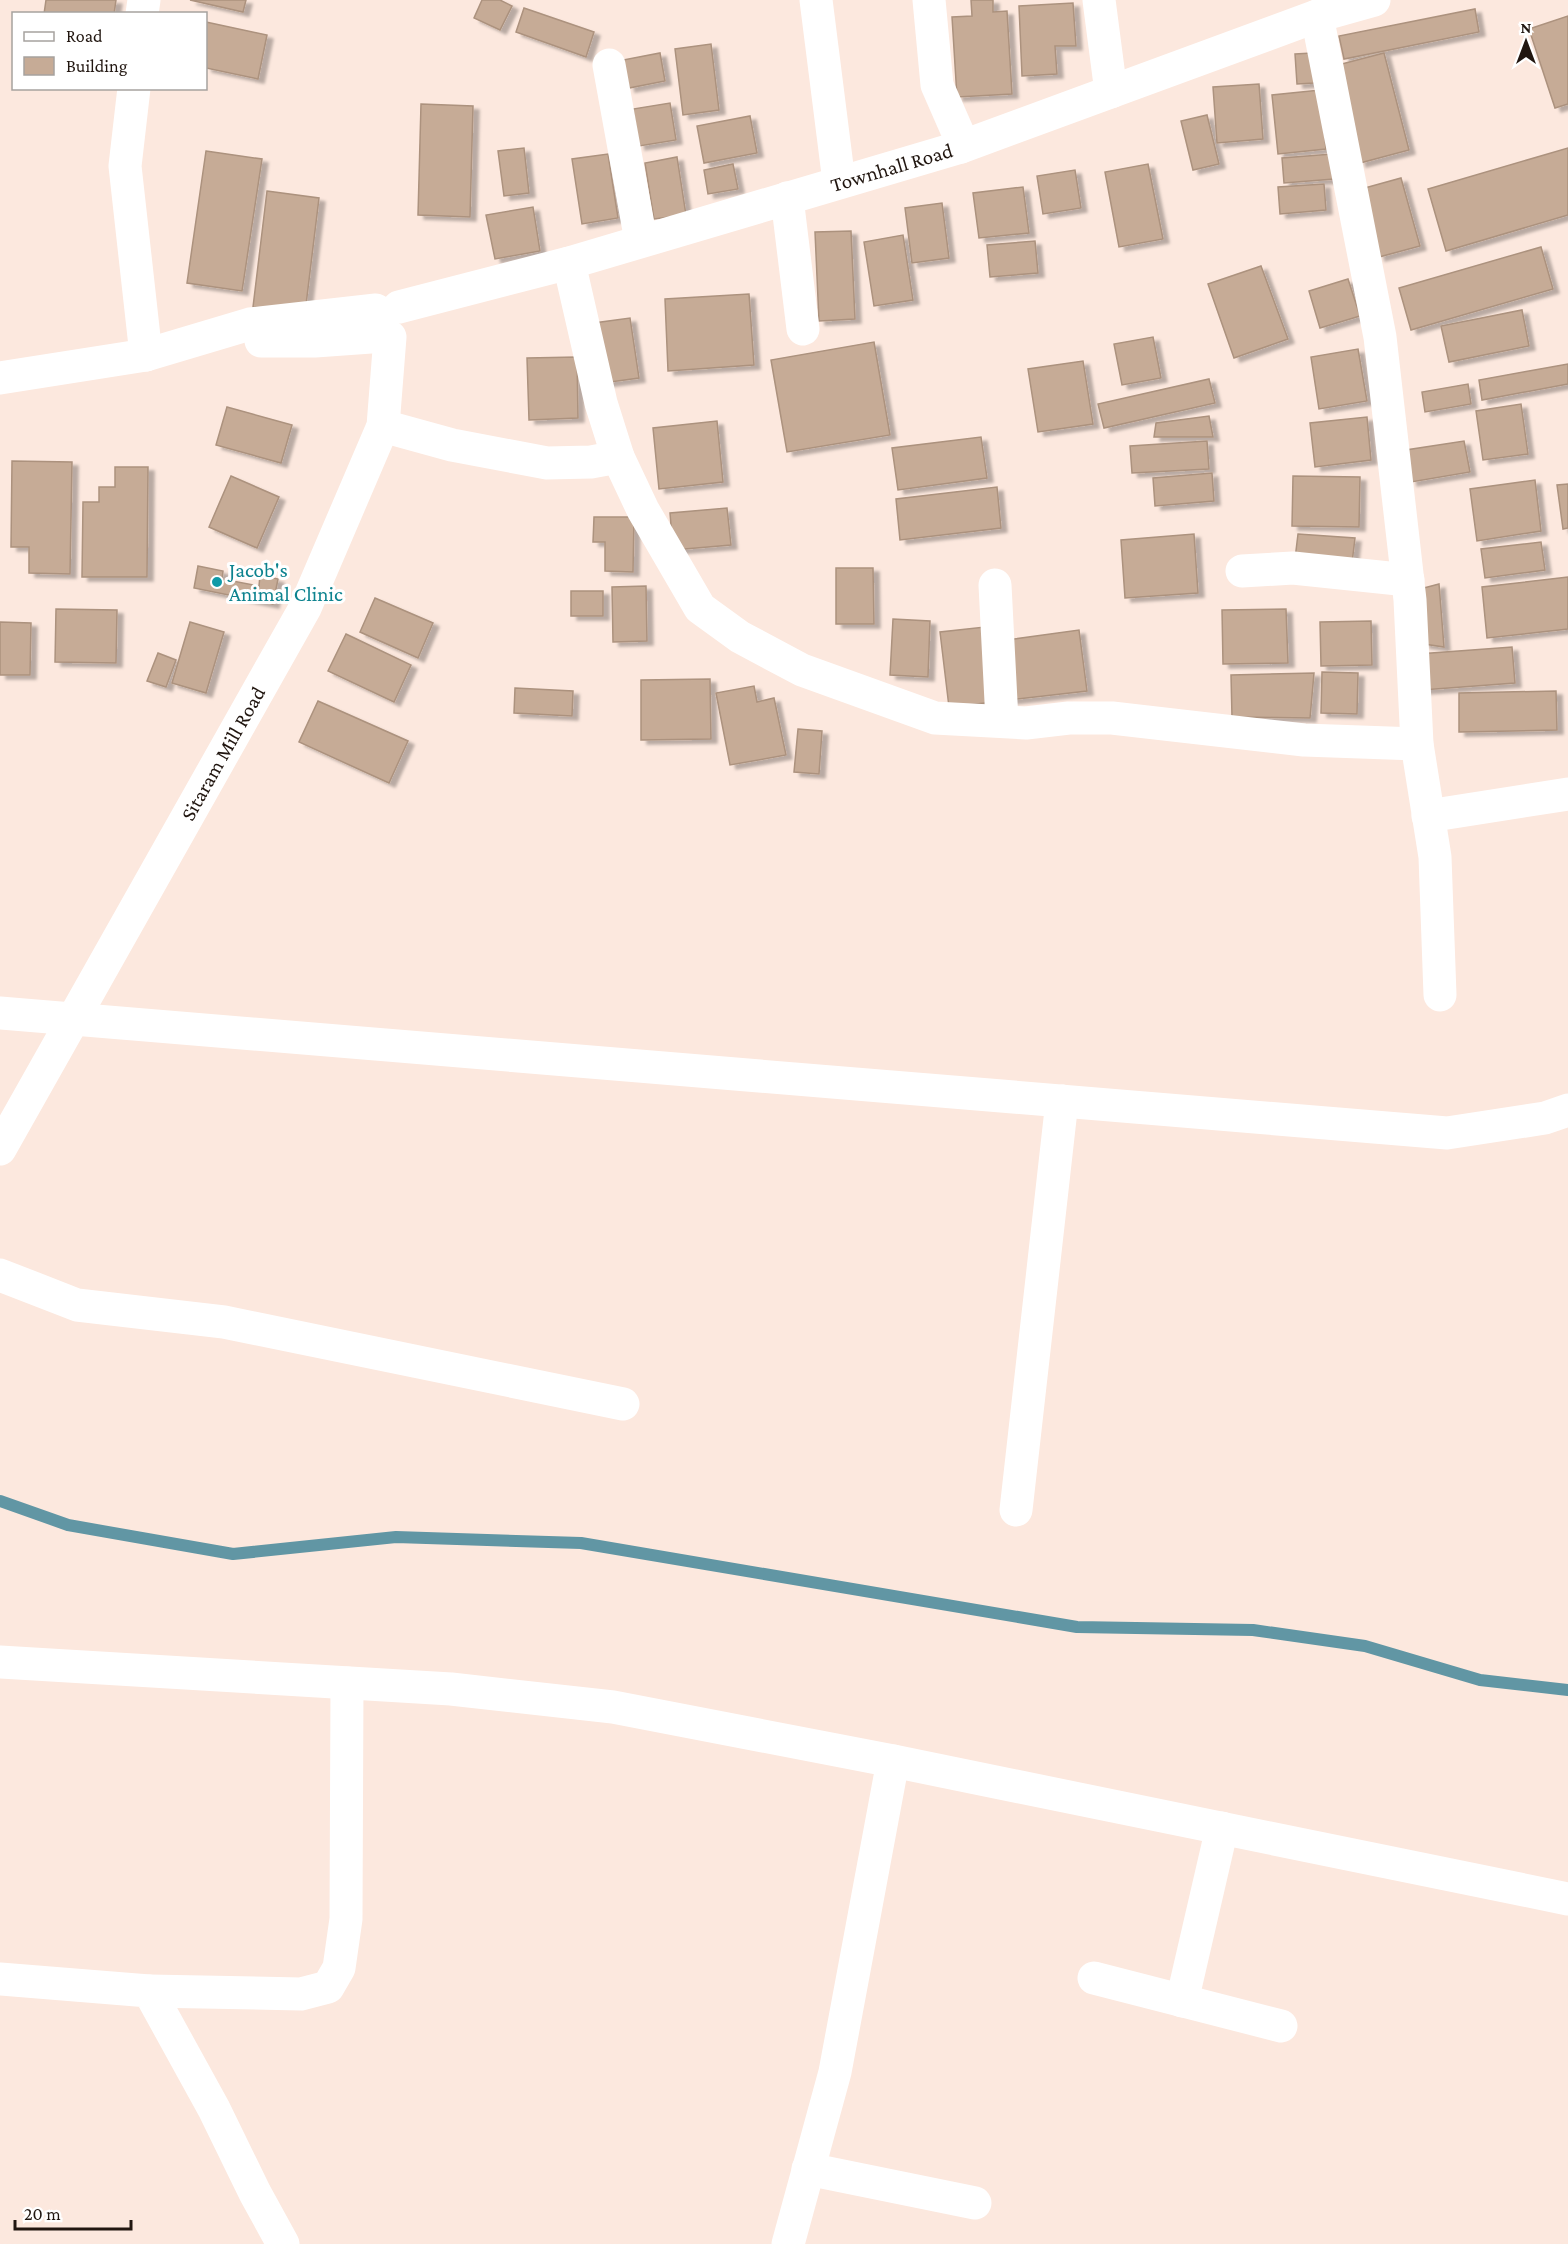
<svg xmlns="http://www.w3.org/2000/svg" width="1568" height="2244" font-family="'Crimson Pro',serif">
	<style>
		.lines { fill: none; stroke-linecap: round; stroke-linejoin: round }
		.stream { stroke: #6196a4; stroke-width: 12 }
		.building { fill: #c6ab96; stroke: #ac927e; stroke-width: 1.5; filter: url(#shadow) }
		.minor { stroke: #fff; stroke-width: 33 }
		.major { stroke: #fff; stroke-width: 33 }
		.culture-dot { fill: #0f9aa8; stroke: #fff; stroke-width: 2 }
		.labels { text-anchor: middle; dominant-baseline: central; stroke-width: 6; stroke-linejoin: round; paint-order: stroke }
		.street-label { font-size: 21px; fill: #211610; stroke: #fff }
		.culture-label { font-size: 21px; fill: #0d838f; stroke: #fff; text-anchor: start }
	</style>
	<defs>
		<filter id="shadow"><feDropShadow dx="6" dy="4" stdDeviation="1.5" flood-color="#0004"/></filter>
	</defs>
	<rect width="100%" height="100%" fill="#fce8de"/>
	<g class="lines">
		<polyline class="stream" points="0,1501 68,1525 233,1554 396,1537 581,1543 1077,1627 1253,1630 1365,1646 1480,1680 1568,1690"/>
	</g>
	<g class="building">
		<polygon points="46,0 116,0 114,14 44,14"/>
		<polygon points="190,0 246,0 243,12"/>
		<polygon points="482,0 500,0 512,6 500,30 474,18"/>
		<polygon points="971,0 993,0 993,12 1007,11 1012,94 957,97 952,17 972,16"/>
		<polygon points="1073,3 1076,46 1055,46 1057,74 1022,76 1019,6"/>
		<polygon points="524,8 594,32 586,57 516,32"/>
		<polygon points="1475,9 1479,32 1344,59 1339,36"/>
		<polygon points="1568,16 1568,104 1555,108 1529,29"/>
		<polygon points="206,22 267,35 258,79 206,68"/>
		<polygon points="711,44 719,110 683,115 675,49"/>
		<polygon points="660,53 665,81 629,88 623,60"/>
		<polygon points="1312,53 1314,83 1297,84 1295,54"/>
		<polygon points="1384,53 1409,150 1360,163 1334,66"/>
		<polygon points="1259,84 1263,139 1217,143 1213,87"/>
		<polygon points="1320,90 1326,149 1278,154 1272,95"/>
		<polygon points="670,103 676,140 639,146 633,109"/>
		<polygon points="421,104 473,106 470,217 418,215"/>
		<polygon points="1207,115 1219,164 1193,170 1181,121"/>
		<polygon points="750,116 757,153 704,163 697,126"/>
		<polygon points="524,148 529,193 504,196 498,151"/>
		<polygon points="1568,148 1568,215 1446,251 1428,189"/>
		<polygon points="206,151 262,159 242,291 187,283"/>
		<polygon points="608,154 618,218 582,224 572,159"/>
		<polygon points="1332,154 1334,179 1284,183 1282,158"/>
		<polygon points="677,157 686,215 654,219 645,163"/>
		<polygon points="733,164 738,189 708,194 704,170"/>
		<polygon points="1148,164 1163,239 1119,247 1105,172"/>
		<polygon points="1075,170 1081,208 1043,214 1037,176"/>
		<polygon points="1401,178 1420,246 1379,257 1361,189"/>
		<polygon points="1324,184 1326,210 1280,214 1278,187"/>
		<polygon points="1023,187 1029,233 979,238 973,193"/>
		<polygon points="267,191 319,198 305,313 253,307"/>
		<polygon points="942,203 949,258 912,263 905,208"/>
		<polygon points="533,207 540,251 495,259 486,215"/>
		<polygon points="851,231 855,319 819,321 815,232"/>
		<polygon points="903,235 913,300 874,306 864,242"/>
		<polygon points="1035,241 1038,273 990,277 987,245"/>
		<polygon points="1541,247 1553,289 1411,330 1399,288"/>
		<polygon points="1261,266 1288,339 1234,358 1208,284"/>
		<polygon points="1348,279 1360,316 1320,328 1309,291"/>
		<polygon points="749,294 754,365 668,371 665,299"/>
		<polygon points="1522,310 1529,346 1449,362 1441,326"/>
		<polygon points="630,318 639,378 603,383 594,323"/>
		<polygon points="1153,337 1161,378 1122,385 1114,344"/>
		<polygon points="874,342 890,435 787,452 771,360"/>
		<polygon points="1358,349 1367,401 1319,409 1311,357"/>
		<polygon points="577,357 578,418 529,420 527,358"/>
		<polygon points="1083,361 1093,424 1038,432 1028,369"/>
		<polygon points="1568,364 1568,384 1482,400 1479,380"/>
		<polygon points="1209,379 1215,403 1104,428 1098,404"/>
		<polygon points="1468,384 1471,404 1425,412 1422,392"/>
		<polygon points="1521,404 1528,454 1483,460 1476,411"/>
		<polygon points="227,407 292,425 281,463 216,445"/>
		<polygon points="1209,416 1213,437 1154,437 1156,423"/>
		<polygon points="1367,417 1371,460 1315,467 1310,423"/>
		<polygon points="717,421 723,482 659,489 653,428"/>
		<polygon points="981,437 987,478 898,490 892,448"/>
		<polygon points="1207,441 1209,469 1132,473 1130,446"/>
		<polygon points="1464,441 1470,472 1411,482 1406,450"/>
		<polygon points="12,461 72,462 70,574 29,573 29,547 11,547"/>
		<polygon points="115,467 148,467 147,577 82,577 83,502 99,502 99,487 115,487"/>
		<polygon points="1212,473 1214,501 1155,506 1153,478"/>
		<polygon points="231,476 279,497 257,548 209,527"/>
		<polygon points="1293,476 1360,477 1359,527 1292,526"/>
		<polygon points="1535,480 1541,531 1477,541 1470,489"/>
		<polygon points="1568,484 1568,528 1563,529 1557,485"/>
		<polygon points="997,487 1001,528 900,540 896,499"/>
		<polygon points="727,508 731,545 673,550 670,513"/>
		<polygon points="594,517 634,517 633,572 605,571 605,542 593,542"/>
		<polygon points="1194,534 1198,593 1125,598 1121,540"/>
		<polygon points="1298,534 1355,538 1352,563 1295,559"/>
		<polygon points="1541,542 1545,570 1485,578 1481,549"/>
		<polygon points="198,566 223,571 222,579 259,586 260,575 278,579 273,604 194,588"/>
		<polygon points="836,568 873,568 874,624 836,624"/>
		<polygon points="1568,577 1568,629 1487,638 1482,587"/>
		<polygon points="1439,584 1444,647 1424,644 1416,590"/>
		<polygon points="646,586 647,641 613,642 612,587"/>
		<rect x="571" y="591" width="32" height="25"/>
		<polygon points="375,598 433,623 418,658 360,632"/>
		<polygon points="56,609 117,610 116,663 55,662"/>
		<polygon points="1286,609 1288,663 1223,664 1222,610"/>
		<polygon points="893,619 930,621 928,677 890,675"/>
		<polygon points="1371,621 1372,665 1321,666 1320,622"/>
		<polygon points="0,622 31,623 30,675 0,675"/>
		<polygon points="190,622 224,632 206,693 172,683"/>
		<polygon points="985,627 994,702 949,707 940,632"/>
		<polygon points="1079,630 1087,691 1009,700 1007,640"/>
		<polygon points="346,634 411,665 394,702 328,671"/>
		<polygon points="1512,647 1515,683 1422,690 1418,654"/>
		<polygon points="158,653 176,660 166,687 147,681"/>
		<polygon points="1322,672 1358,673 1357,714 1321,713"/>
		<polygon points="1314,673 1310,718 1232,717 1231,675"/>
		<polygon points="710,679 711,739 641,740 641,680"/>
		<polygon points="754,686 757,702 774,698 786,755 730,765 716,693"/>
		<polygon points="515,688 573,691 572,716 514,713"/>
		<polygon points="1556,691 1557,730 1459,732 1459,693"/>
		<polygon points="318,701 408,741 389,783 299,742"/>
		<polygon points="798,729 822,731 819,774 794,772"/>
	</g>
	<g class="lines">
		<g class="minor">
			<polyline points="816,0 839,182"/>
			<polyline points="929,0 937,85 958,133 961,147"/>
			<polyline points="1099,0 1111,92"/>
			<polyline points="142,14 144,0"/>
			<polyline points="1317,16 1380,337 1410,600 1417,744 1435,857 1440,995"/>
			<polyline points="609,65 641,241"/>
			<polyline points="134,88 125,166 146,355"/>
			<polyline points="787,198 803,329"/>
			<polyline points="569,263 601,403 618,457 643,510 700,608 740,637 802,670 935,718 1026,723 1069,718 1112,718 1304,740 1417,744"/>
			<polyline points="383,426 452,445 547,463 591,462 618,457"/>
			<polyline points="1242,571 1293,568 1408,580"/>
			<polyline points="995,585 1002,721"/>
			<polyline points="1428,816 1568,794"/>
			<polyline points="0,1013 1447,1133 1545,1118 1568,1110"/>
			<path id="s1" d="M0,1149L305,608L383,426L390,337"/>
			<polyline points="0,1275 77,1305 224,1322 623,1404"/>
			<polyline points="1016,1510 1062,1101"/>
			<polyline points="0,1662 451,1689 613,1707 893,1761 835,2072 788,2244"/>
			<polyline points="893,1761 1568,1899"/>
			<polyline points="1094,1978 1281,2026"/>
			<polyline points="0,1979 149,1991 214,2109 255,2193 283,2244"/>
			<polyline points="149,1991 301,1994 328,1987 339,1968 346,1919 347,1683"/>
			<polyline points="1182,2001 1222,1828"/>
			<polyline points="808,2169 975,2203"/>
		</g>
		<g class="major">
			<path id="s2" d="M399,307L569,263L961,147L1317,16L1374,0"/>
			<polyline points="261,341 315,341 385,336"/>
			<polyline points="0,378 146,355 250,324 376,310"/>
		</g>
	</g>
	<circle class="culture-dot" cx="217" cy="582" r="6"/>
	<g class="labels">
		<g class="street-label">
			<text stroke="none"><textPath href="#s2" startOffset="512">Townhall Road</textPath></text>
			<text stroke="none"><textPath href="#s1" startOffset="454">Sitaram Mill Road</textPath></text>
		</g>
		<g class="culture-label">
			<text x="229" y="570">Jacob's<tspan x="229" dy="24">Animal Clinic</tspan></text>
		</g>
	</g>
	<rect x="12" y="12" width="195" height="78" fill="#ffffff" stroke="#a6a29f" stroke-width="1.5"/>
	<rect x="24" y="32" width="30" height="9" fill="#ffffff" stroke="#a6a29f" stroke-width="1.5"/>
	<text x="66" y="42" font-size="18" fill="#211610">Road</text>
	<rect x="24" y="57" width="30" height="18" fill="#c6ab96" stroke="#a6a29f" stroke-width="1.5"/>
	<text x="66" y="72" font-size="18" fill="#211610">Building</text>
	<g transform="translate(1526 42)" stroke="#ffffff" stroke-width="4.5" paint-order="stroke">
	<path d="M0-4.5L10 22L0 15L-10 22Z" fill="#211610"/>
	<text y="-9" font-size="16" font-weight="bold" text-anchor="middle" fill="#211610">N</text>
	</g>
	<path d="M15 2220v9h116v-9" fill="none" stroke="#211610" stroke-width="3"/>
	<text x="24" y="2220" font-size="18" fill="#211610" stroke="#ffffff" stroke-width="4.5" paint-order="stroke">20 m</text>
</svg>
